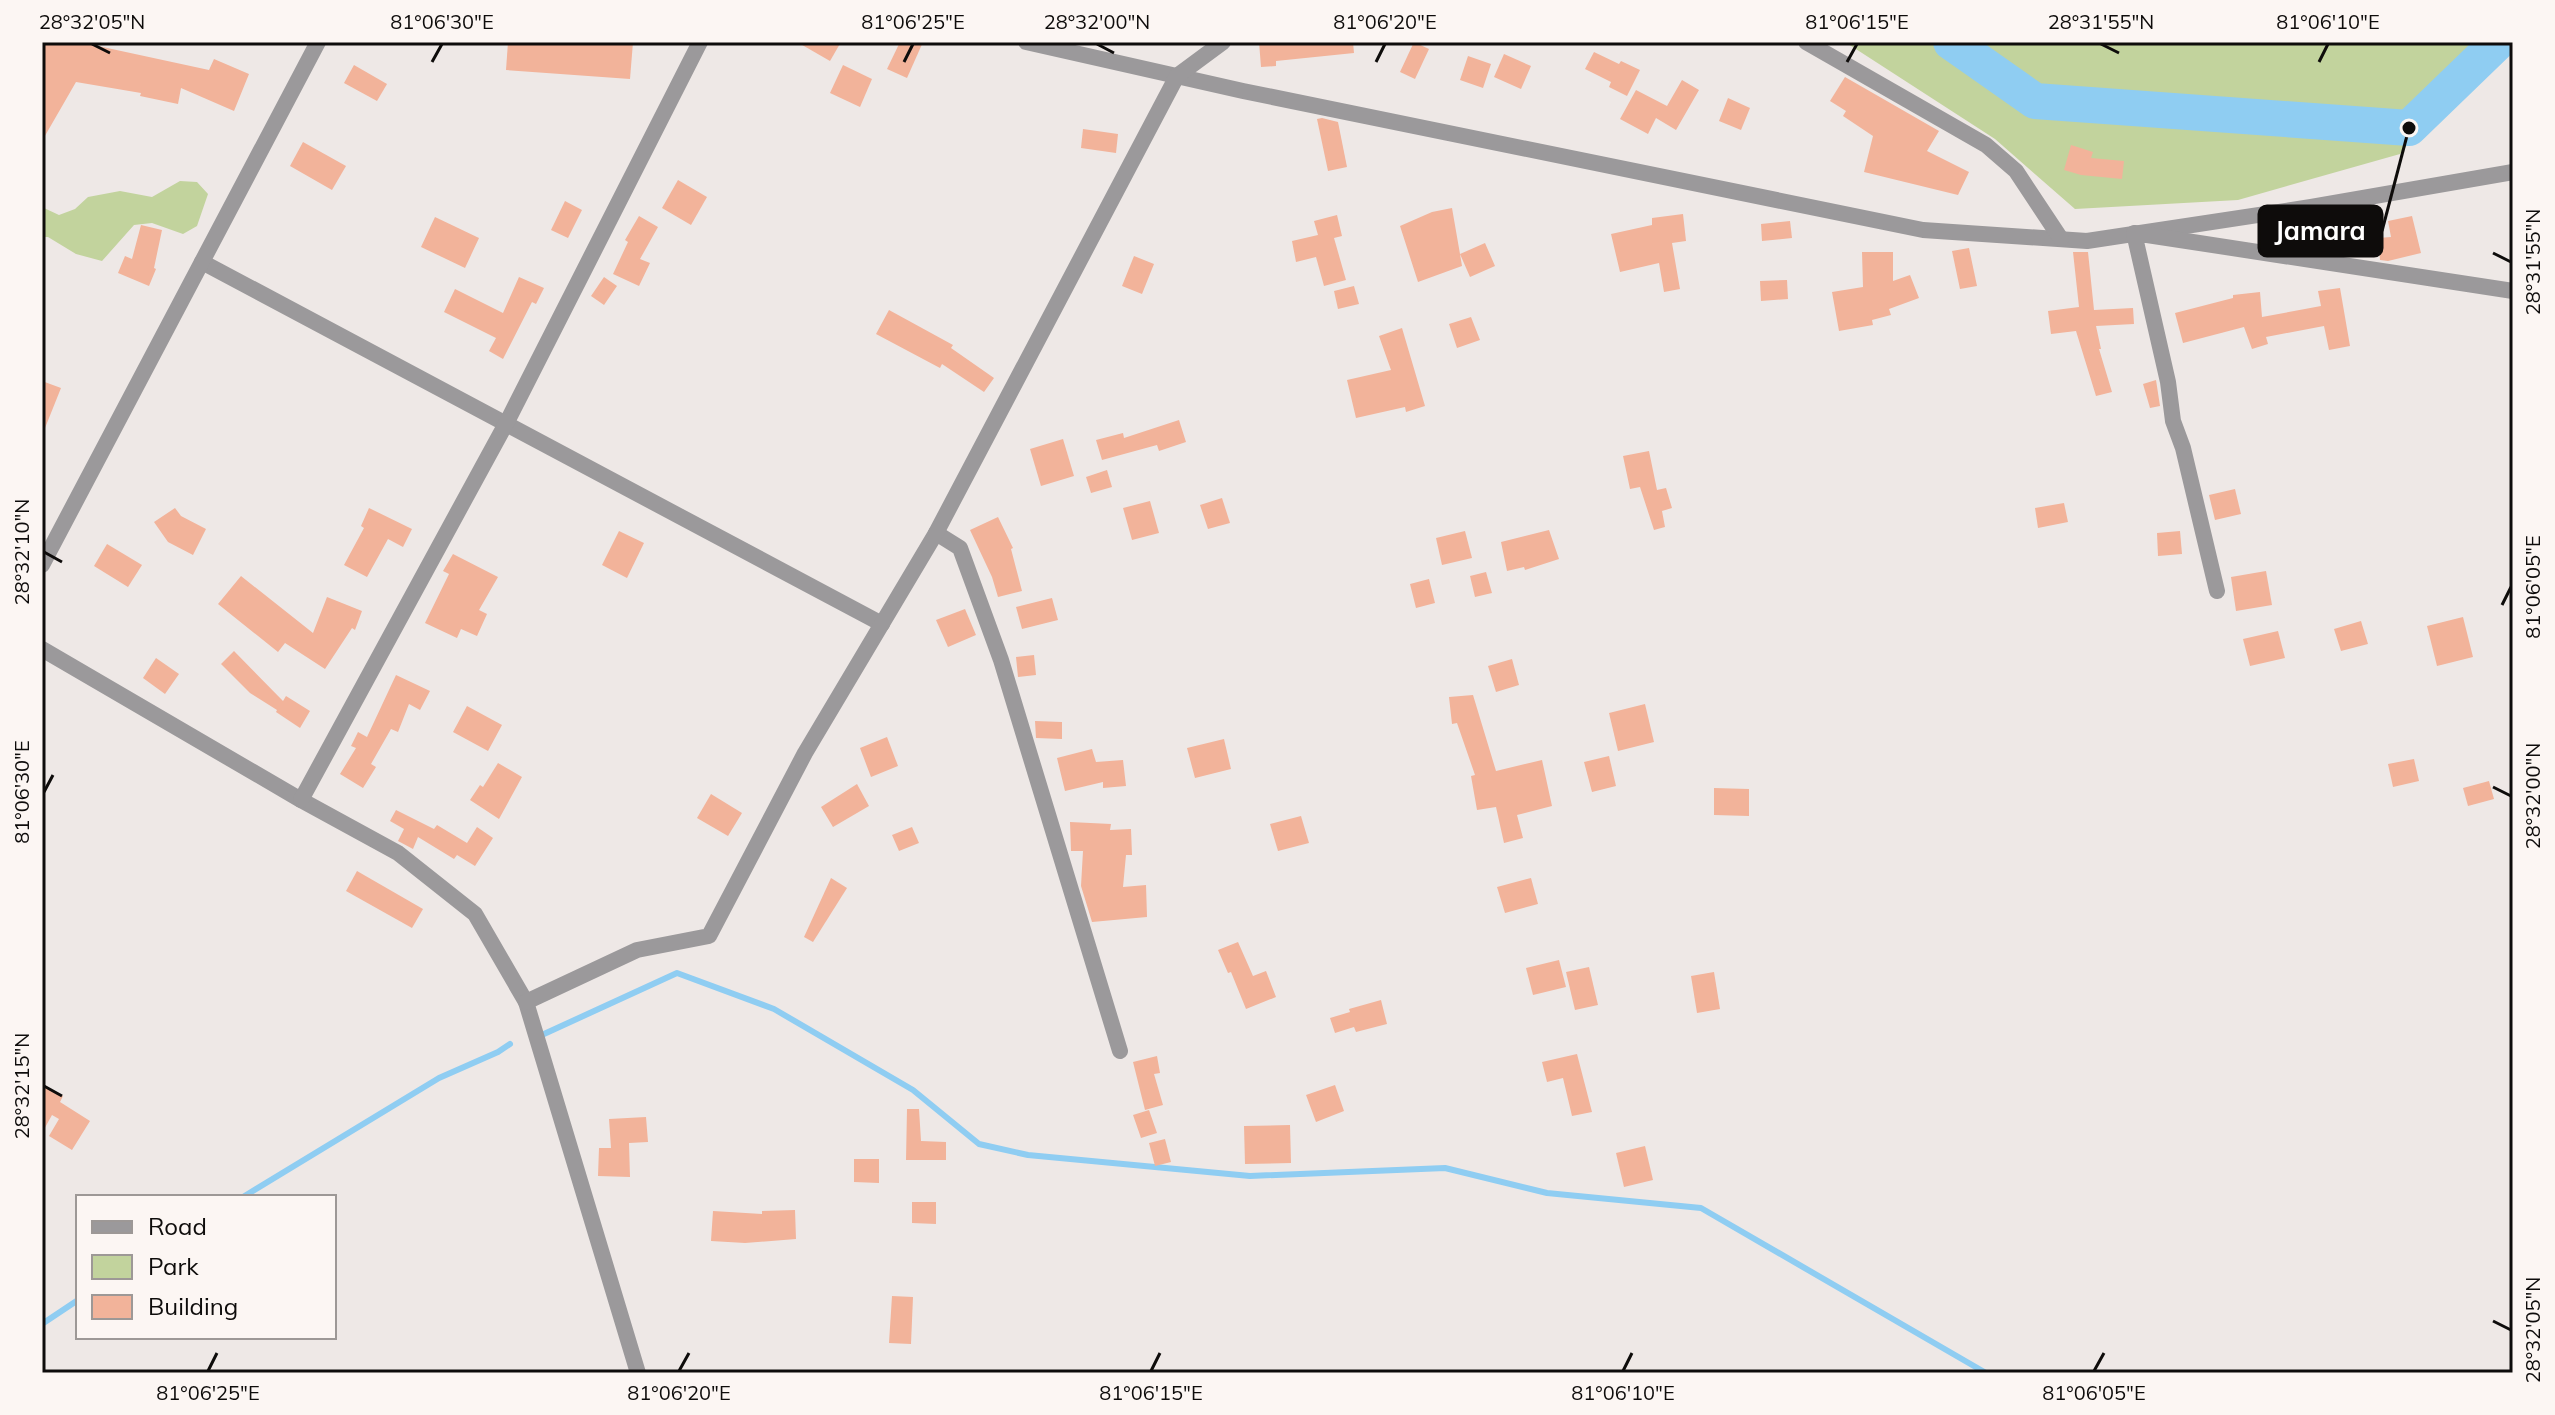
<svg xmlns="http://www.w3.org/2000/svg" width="2555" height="1415" font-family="Mulish,sans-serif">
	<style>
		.green { fill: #c2d39d }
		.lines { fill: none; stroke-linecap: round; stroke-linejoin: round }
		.stream { stroke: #8fcdf2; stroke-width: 6 }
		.river { stroke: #8fcdf2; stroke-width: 36 }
		.building { fill: #f2b39a }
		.minor { stroke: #9b999b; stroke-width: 16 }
		.ticks { fill: none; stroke: #0e0c0b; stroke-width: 3 }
		.leader { fill: none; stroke: #0e0c0b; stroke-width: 3 }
		.callout-dot { fill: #0e0c0b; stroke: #fcf6f3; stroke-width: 3 }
		.callout { fill: #0e0c0b; stroke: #0e0c0b; stroke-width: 3 }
		.callout-label { font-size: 26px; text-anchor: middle; font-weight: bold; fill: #fff }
		.neatline { fill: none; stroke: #0e0c0b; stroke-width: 3 }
		.ticks-label { font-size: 20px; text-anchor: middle; fill: #0e0c0b }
	</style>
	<rect width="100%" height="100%" fill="#eee8e6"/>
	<g class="green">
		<polygon points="1845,42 2488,42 2400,154 2238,200 2075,209 1995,139"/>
		<polygon points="180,181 197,182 208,194 197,226 183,234 152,223 134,225 102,261 76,254 48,237 42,237 42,204 44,208 59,215 75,209 88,197 120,191 152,197"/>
	</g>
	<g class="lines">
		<g class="stream">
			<polyline points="544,1034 677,973 774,1009 913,1090 979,1144 1028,1155 1250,1176 1445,1168 1547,1193 1701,1208 1986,1373"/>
			<polyline points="243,1197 439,1078 498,1052 510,1044"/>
			<polyline points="42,1324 78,1300"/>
		</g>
		<polyline class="river" points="1951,42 2035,101 2409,128 2498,42"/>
	</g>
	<g class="building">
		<polygon points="42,42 91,42 98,46 209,70 214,59 249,74 234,111 181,88 178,104 140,96 141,93 76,82 42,141"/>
		<polygon points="508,42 633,42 630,79 506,70"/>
		<polygon points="797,42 841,42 830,61"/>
		<polygon points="900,42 923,42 907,78 887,69"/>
		<polygon points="1259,42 1353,42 1354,53 1276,61 1276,66 1261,67"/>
		<polygon points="1414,42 1429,49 1415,79 1400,72"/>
		<polygon points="1594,52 1619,64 1621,61 1640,70 1627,96 1609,87 1611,82 1585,69"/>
		<polygon points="1504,54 1531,66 1521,89 1494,77"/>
		<polygon points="1468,56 1491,64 1483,88 1460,80"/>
		<polygon points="354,65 387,84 377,101 344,83"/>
		<polygon points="843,65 872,79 860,107 830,93"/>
		<polygon points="1845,77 1939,131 1927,151 1969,172 1958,195 1864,172 1873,136 1843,116 1846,111 1830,101"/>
		<polygon points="1682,80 1699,90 1676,130 1656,118 1648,134 1620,119 1636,90 1667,106"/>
		<polygon points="1728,98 1750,108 1741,130 1719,121"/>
		<polygon points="1322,118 1338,122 1347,167 1328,171 1317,119"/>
		<polygon points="1083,129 1118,134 1116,153 1081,148"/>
		<polygon points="303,142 346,166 332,190 290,166"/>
		<polygon points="2071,145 2093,152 2091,158 2124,161 2122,179 2081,175 2064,170"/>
		<polygon points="678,180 707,197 691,225 662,208"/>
		<polygon points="565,201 582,210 568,238 551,230"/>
		<polygon points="1452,208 1460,254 1485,243 1495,266 1470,277 1460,254 1462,266 1418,282 1400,226 1432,212"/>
		<polygon points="1683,214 1686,241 1672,243 1680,289 1664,292 1659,263 1620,272 1611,234 1652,225 1652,218"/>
		<polygon points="1337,215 1342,236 1334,238 1346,280 1324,286 1316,257 1296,262 1292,241 1318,235 1314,221"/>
		<polygon points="639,216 658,227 640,259 650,263 639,286 613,274 628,242 625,240"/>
		<polygon points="2412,216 2421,253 2388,261 2380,260 2378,238 2391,237 2388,221"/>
		<polygon points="435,217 479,238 465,268 421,247"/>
		<polygon points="1790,221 1792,238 1762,241 1761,224"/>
		<polygon points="141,225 162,230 154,268 156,269 149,286 118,273 125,256 132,259"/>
		<polygon points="1969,248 1977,286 1960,289 1952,251"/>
		<polygon points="1862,252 1893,252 1893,281 1910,275 1919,298 1889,309 1891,315 1872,320 1873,325 1839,331 1832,292 1863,287"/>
		<polygon points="2073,252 2088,252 2094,310 2133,308 2134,324 2096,326 2101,349 2099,349 2112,392 2096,396 2076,331 2051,334 2048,311 2079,307"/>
		<polygon points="1134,256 1154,264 1142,294 1122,286"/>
		<polygon points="519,277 544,288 536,304 532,302 503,359 489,351 496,338 444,312 455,289 503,313"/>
		<polygon points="604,277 617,286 604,305 591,296"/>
		<polygon points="1787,280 1788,299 1761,301 1760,281"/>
		<polygon points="1354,286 1359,304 1338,309 1334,291"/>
		<polygon points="2340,288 2350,346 2329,350 2324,326 2266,337 2268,344 2252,349 2244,327 2183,343 2175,313 2233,298 2233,295 2260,292 2262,317 2321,306 2318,291"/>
		<polygon points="889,310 953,345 951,348 994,378 984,392 942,364 940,368 876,334"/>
		<polygon points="1471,317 1480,340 1457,348 1449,324"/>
		<polygon points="1402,328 1425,406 1406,412 1405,407 1356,418 1347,380 1391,370 1379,336"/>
		<polygon points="2156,380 2160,406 2150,408 2143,384"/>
		<polygon points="42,381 61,388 43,433 42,433"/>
		<polygon points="1179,420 1186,442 1159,451 1157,445 1102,460 1096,440 1123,433 1124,438"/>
		<polygon points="1063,439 1074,476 1041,486 1030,449"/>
		<polygon points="1649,451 1657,490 1666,488 1672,508 1662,511 1665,527 1654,530 1640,487 1630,489 1623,456"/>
		<polygon points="1107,470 1112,487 1091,493 1086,477"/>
		<polygon points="2235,489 2241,514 2215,520 2209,495"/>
		<polygon points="1222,498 1230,523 1208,529 1200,505"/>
		<polygon points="1150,501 1159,533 1132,540 1123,508"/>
		<polygon points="2064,503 2068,522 2038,528 2035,508"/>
		<polygon points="175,508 181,516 206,529 193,555 168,542 154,522"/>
		<polygon points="369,508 412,529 403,547 388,539 367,577 344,565 364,528 361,526"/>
		<polygon points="998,517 1013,548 1011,549 1022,591 998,597 992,577 970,530"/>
		<polygon points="1549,530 1559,559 1525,570 1524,567 1507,571 1501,542"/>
		<polygon points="619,531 644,543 627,578 602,565"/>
		<polygon points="1465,531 1472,558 1442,565 1436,538"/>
		<polygon points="2180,531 2182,554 2158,556 2157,533"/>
		<polygon points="107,544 142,565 128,587 94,566"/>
		<polygon points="453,554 498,577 479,610 487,614 477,636 461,629 457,638 425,623 449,574 443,571"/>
		<polygon points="2266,571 2272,605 2236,611 2231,577"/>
		<polygon points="1486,572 1492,593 1475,597 1470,576"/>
		<polygon points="241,576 313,633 327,597 362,611 355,630 352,628 325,669 285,643 278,652 218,604"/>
		<polygon points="1429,579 1435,603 1416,608 1410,584"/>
		<polygon points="1052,598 1058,620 1022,629 1016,607"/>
		<polygon points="965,609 976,635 948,647 936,620"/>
		<polygon points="2463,617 2473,657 2437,666 2427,626"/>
		<polygon points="2361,621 2368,644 2341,651 2334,629"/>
		<polygon points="2278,631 2285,658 2250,666 2243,639"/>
		<polygon points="234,651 283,701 286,696 310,711 300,728 276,712 277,710 250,693 221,664"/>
		<polygon points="1034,655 1036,675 1018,677 1016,657"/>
		<polygon points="156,658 179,674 165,694 143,678"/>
		<polygon points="1512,659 1519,685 1496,692 1488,666"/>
		<polygon points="396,675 430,691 420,710 409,704 398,732 391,729 371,764 376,767 363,788 340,774 356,748 351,746 358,732 367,737"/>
		<polygon points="1473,695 1496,771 1542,760 1552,806 1517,815 1523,838 1504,843 1496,807 1477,810 1471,776 1475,775 1457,723 1452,724 1449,697"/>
		<polygon points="1645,704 1654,742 1618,751 1609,713"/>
		<polygon points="467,706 502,725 488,751 453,732"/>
		<polygon points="1035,721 1062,722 1062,739 1036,738"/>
		<polygon points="887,737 898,766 871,777 860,748"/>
		<polygon points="1224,739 1231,769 1195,778 1187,748"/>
		<polygon points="1092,749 1096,762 1123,760 1126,786 1103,788 1103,782 1065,791 1057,758"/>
		<polygon points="1609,756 1616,786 1592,792 1584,762"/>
		<polygon points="2414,759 2419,781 2393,787 2388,764"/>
		<polygon points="498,763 522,777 499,819 470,800 480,785 483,787"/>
		<polygon points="2489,781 2494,799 2468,806 2463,788"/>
		<polygon points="857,784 869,806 833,827 821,807"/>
		<polygon points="1714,788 1749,789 1749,816 1714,815"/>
		<polygon points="711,794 742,813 728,836 697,818"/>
		<polygon points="396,810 434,829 437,825 467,843 477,827 493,838 475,866 457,855 454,859 418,837 413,849 398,841 404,829 390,821"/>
		<polygon points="1301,816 1309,843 1278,851 1270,824"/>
		<polygon points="1070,822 1111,824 1110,830 1131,829 1132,855 1126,855 1123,887 1146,885 1147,917 1092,922 1081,886 1083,851 1071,851"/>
		<polygon points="912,827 919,843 899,851 892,835"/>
		<polygon points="357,871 423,909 412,928 346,891"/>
		<polygon points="831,878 847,888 813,942 804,937"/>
		<polygon points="1531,878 1538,904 1505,913 1497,887"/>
		<polygon points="1238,942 1253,976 1266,971 1276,997 1246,1009 1231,972 1228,973 1218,950"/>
		<polygon points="1559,960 1566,987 1533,995 1526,968"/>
		<polygon points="1589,967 1598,1005 1575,1010 1566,972"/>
		<polygon points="1714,972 1720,1009 1697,1013 1691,976"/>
		<polygon points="1381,1000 1387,1024 1356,1032 1354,1027 1335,1033 1330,1018 1350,1012 1349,1009"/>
		<polygon points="1577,1054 1592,1112 1572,1116 1563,1078 1547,1082 1542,1062"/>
		<polygon points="1157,1056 1160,1073 1154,1074 1163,1105 1145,1110 1133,1062"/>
		<polygon points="42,1084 63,1096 60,1102 90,1121 72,1150 49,1136 59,1119 52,1115 42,1133"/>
		<polygon points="1335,1085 1344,1111 1316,1122 1306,1095"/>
		<polygon points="907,1109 919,1109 921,1141 946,1142 946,1160 906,1160"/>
		<polygon points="1149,1110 1157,1133 1141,1138 1133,1115"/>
		<polygon points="646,1117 648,1142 629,1143 630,1177 598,1176 599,1148 611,1148 609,1119"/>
		<polygon points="1290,1125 1291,1163 1245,1164 1244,1126"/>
		<polygon points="1165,1139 1171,1162 1155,1166 1149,1143"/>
		<polygon points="1645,1146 1653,1180 1624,1187 1616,1153"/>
		<polygon points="854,1159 879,1159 879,1183 854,1182"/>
		<polygon points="912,1202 936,1202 936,1224 912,1223"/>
		<polygon points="795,1210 796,1239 745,1243 711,1241 713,1211 762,1214 762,1211"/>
		<polygon points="892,1296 913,1297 911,1344 889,1343"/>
	</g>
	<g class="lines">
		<g class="minor">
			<polyline points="1026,42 1243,91 1923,230 2087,241 2311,207 2513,172"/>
			<polyline points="1806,42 1986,145 2016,171 2061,239"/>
			<polyline points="202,262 882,624"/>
			<polyline points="936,533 960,548 1001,660 1120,1051"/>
			<polyline points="42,565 318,42"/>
			<polyline points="2217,591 2183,448 2173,421 2168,382 2134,233 2513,291"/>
			<polyline points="42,649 301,800 398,853 475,914 526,1002 638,1373"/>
			<polyline points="301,800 509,418 700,42"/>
			<polyline points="526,1002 637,950 709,936 805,753 936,533 1177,76 1223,42"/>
		</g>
	</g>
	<path class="ticks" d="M92,44L110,53M1097,44L1114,53M2101,44L2119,53M432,62L442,44M904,62L913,44M1376,62L1385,44M1847,62L1857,44M2319,62L2328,44M2493,253L2511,262M44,552L62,562M2502,605L2511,587M2493,787L2511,796M44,792L53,775M44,1086L62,1096M2493,1321L2511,1330M208,1371L217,1353M679,1371L689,1353M1151,1371L1160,1353M1623,1371L1632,1353M2094,1371L2104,1353"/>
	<path class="leader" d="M2409 128L2382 231"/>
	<circle class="callout-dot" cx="2409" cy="128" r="8"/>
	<rect class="callout" x="2259" y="206" width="123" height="50" rx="8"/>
	<g class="callout-label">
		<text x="2320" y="240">Jamara</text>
	</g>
	<rect width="2555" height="1415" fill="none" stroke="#fcf6f3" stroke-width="88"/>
	<rect x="76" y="1195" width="260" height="144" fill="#fcf6f3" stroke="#9d9896" stroke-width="2"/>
	<rect x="92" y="1221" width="40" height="12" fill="#9b999b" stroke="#9d9896" stroke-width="2"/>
	<text x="148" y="1235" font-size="24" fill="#0e0c0b">Road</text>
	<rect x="92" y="1255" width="40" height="24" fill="#c2d39d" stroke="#9d9896" stroke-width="2"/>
	<text x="148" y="1275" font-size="24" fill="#0e0c0b">Park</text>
	<rect x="92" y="1295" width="40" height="24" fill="#f2b39a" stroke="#9d9896" stroke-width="2"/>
	<text x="148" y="1315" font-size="24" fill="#0e0c0b">Building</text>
	<rect x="44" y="44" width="2467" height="1327" class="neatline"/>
	<g class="ticks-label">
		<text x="92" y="29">28°32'05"N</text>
		<text x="442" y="29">81°06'30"E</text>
		<text x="913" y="29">81°06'25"E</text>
		<text x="1097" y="29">28°32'00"N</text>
		<text x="1385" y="29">81°06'20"E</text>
		<text x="1857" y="29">81°06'15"E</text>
		<text x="2101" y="29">28°31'55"N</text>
		<text x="2328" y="29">81°06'10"E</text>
		<text transform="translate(2533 262) rotate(-90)" y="7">28°31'55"N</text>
		<text transform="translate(22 552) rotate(-90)" y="7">28°32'10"N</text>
		<text transform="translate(2533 587) rotate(-90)" y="7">81°06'05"E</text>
		<text transform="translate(22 792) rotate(-90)" y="7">81°06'30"E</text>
		<text transform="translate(2533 796) rotate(-90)" y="7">28°32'00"N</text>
		<text transform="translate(22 1086) rotate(-90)" y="7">28°32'15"N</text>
		<text transform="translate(2533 1330) rotate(-90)" y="7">28°32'05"N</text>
		<text x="208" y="1400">81°06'25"E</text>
		<text x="679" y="1400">81°06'20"E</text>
		<text x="1151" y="1400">81°06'15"E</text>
		<text x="1623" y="1400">81°06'10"E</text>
		<text x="2094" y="1400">81°06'05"E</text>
	</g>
</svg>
